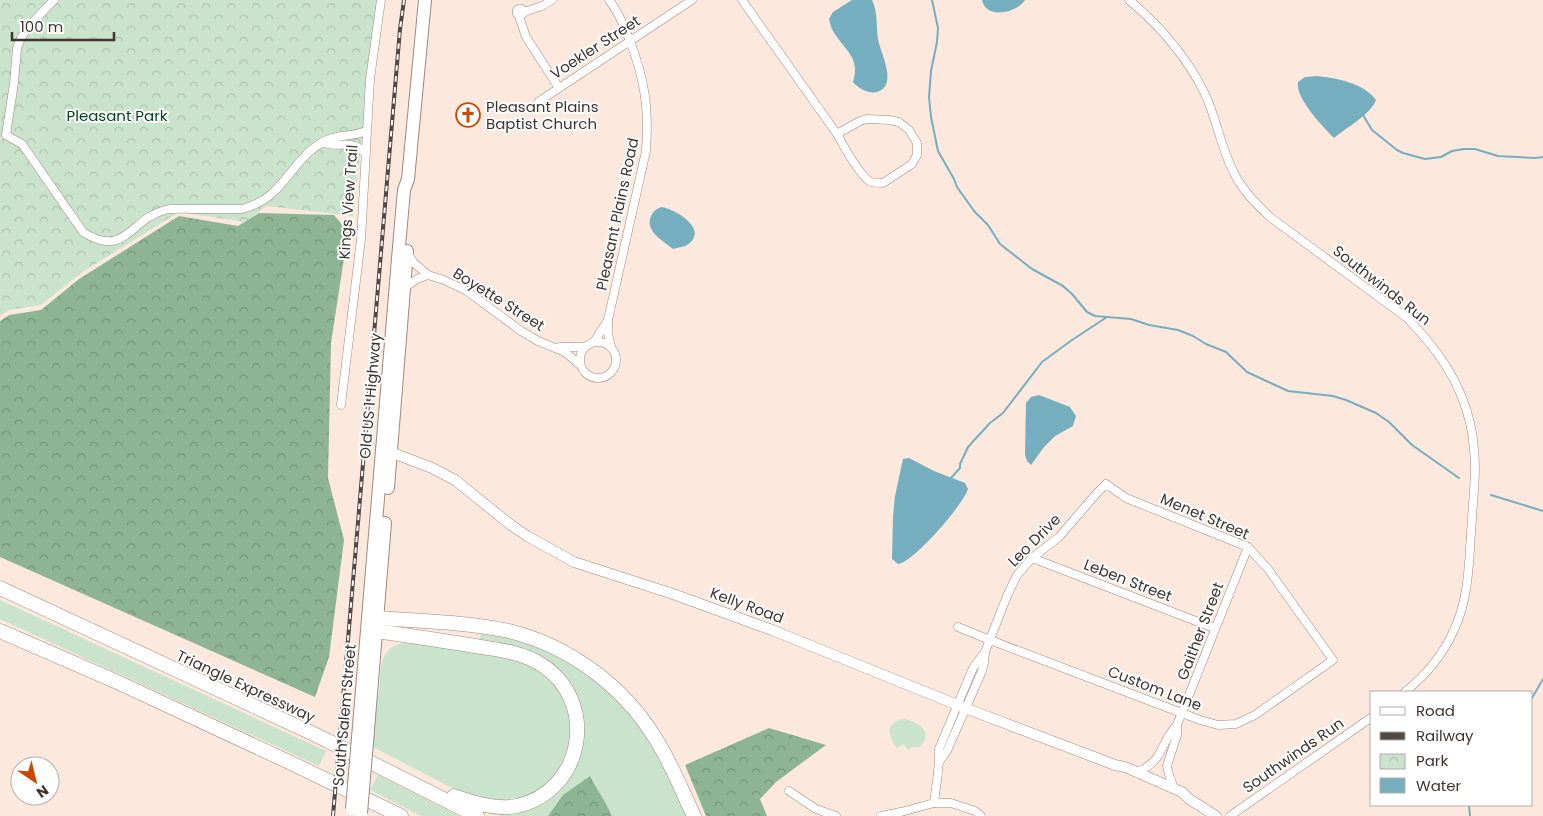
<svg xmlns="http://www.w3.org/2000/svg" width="1543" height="816" font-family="Poppins,sans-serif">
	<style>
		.grass { fill: #c9e3cd }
		.forest { fill: url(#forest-crowns) }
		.park { fill: url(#park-crowns) }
		.water { fill: #75aebf }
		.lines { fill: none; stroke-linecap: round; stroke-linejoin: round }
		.stream { stroke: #75aebf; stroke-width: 2 }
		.minor-casing { stroke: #a0897c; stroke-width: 9 }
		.tertiary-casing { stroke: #a0897c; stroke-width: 11 }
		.primary-casing { stroke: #a0897c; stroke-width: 14 }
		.motorway-casing { stroke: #a0897c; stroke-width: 15 }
		.minor { stroke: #fff; stroke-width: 8 }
		.tertiary { stroke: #fff; stroke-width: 10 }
		.primary { stroke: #fff; stroke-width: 12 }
		.motorway { stroke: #fff; stroke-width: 14 }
		.rail-casing { stroke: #524742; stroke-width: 4 }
		.rail { stroke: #fff; stroke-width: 2; stroke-dasharray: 5.5; stroke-linecap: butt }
		.primary-bridge-casing { stroke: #a0897c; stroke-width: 14; stroke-linecap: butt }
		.primary-bridge { stroke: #fff; stroke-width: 12 }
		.labels { text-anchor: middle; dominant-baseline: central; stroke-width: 4; stroke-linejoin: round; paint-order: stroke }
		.street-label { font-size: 15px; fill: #3e342f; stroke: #fff }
		.poi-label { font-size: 15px; fill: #3e342f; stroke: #fff; text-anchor: start }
		.park-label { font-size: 15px; fill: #00451c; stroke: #fff }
	</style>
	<defs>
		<pattern id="forest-crowns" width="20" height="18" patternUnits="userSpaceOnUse" patternTransform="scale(1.25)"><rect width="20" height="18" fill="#8db594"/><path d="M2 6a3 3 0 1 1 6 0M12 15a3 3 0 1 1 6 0" fill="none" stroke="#759479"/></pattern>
		<pattern id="park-crowns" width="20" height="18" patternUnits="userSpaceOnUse" patternTransform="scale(1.25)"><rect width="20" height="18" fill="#c9e3cd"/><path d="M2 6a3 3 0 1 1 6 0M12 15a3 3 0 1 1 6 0" fill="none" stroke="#aec3b0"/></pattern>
	</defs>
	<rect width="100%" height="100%" fill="#fde8dd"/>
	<g class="grass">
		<polygon points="0,600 326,751 319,766 0,619"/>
		<polygon points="481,631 521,639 586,670 644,728 690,816 500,816 502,811 519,810 578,755 557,672 479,643"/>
		<polygon points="406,643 510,657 539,667 562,690 574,721 564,767 543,790 515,802 473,799 371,746 373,717 379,692 381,666 384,656 390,649 398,644"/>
		<path d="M905,719C919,722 935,733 919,747H912L908,750L903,744L897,748C888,736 884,721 905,719Z"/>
		<polygon points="378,775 451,812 458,816 421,816 370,790"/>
	</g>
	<g class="forest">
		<polygon points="259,213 334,215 348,232 331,343 328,478 344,540 329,657 315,697 0,557 0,321 9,315 41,310 79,279 179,216 238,226"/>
		<polygon points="769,728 826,745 776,782 760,799 767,816 706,816 685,765"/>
		<path d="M590,776C597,790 606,802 612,816H548L563,795Z"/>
	</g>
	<polygon class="park" points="0,0 378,0 353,216 266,206 245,222 179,212 81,273 41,305 9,310 0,316"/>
	<g class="water">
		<path d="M852,0H872C878,12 876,26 878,39C880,52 899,86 877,92C868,94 858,88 853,82C861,57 844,50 833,31C831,28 830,23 829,19L833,12Z"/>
		<path d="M982,0H1025C1017,13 986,20 982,0Z"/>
		<path d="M1317,76C1336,78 1364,83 1376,100C1372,113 1345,129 1334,138C1323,127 1295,98 1298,82L1305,77Z"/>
		<path d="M661,207C677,209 712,232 685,246C682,247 676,248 673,249C662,240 643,230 652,214C655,210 657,209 661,207Z"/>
		<polygon points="1039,395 1070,407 1076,416 1073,426 1055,436 1044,447 1031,465 1027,461 1025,455 1026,403 1031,397"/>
		<path d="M909,458L934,471L965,483L968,489C963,505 913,563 898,564L892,559L893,517L895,496L903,459Z"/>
	</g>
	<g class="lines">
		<g class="stream">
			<polyline points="932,0 938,28 937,42 931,71 929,97 931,117 938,151 954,179 957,187 974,211 988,225 1000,244 1032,269 1063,286 1072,294 1087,312 1095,316 1131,319 1149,325 1178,330 1193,336 1206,344 1226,352 1247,372 1288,391 1333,396 1346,400 1376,413 1389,422 1412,445 1459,478"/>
			<polyline points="1363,115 1372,130 1397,150 1403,153 1425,159 1441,157 1452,151 1464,149 1475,149 1498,156 1535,158 1543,157"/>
			<polyline points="950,479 960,468 960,464 968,447 990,423 1003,413 1042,362 1072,340 1107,317"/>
			<polyline points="1491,495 1543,511"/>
			<polyline points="1532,698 1543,679"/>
			<polyline points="1469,805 1470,816"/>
		</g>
		<g class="minor-casing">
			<g id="minor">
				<path d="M54,0L29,26L21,38L17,48L14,83L6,135L22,144L83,232C125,259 130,219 165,210C173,208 183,209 192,209C208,209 225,209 242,209C283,198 286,169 315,147C335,132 346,139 366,131"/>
				<path d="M609,0C619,12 624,27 630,41C645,81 649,108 646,151L608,320V334L611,347"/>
				<path d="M742,0L837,134C843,145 860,177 871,182C875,183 879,183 883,183L912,164L917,155V143L909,130L899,122L889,120L867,119L860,121L837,134"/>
				<path d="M1129,0C1160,26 1187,57 1205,94C1217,120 1221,148 1234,173C1242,190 1256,204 1270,217L1407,318C1429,341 1449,365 1461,395C1468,412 1473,432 1474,450C1477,473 1473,496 1472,519C1469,555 1470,597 1454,630C1443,655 1426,675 1405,692"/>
				<circle cx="520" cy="12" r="3.5"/>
				<polyline points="524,12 542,6 552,0"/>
				<polyline points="519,16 526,37 559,88"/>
				<polyline points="538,102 692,0"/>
				<path d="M323,142C333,148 345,142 355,146C359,147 362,151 365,153"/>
				<polyline points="408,254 414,263 428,275 444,280 467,291 521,331 538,341 565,352 580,365"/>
				<polyline points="404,288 417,279 428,275"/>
				<circle cx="598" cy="360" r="18"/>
				<polyline points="594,342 608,320"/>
				<polyline points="560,347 585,347"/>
				<polyline points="341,405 361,239 370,79 381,0"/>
				<polyline points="1032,558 1214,628"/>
				<polyline points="940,761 947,751 982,671 984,663 985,652"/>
				<path d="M1138,772C1166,759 1159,743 1177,725"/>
				<polyline points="1174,788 1169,775 1167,766 1177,735 1177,725 1248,547"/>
				<polyline points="789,791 816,809 836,816"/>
				<path d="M934,803C936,785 940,767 939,749L973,668L985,652L1007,596L1017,575L1032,558L1059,537L1097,493L1106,484L1126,498L1248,547L1268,569L1333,660L1255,715L1236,724L1218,725L1200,720L990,640L958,627"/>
				<polyline points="881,816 901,812 934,803 951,803 975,811 981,816"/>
				<polyline points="1230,816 1372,717"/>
			</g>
		</g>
		<g class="tertiary-casing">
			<polyline id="tertiary" points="385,450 432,468 455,480 511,525 527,536 574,562 673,594 772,630 965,708 1115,765 1125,767 1182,792 1189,799 1216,816"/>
		</g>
		<g class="primary-casing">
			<g id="primary">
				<polyline points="388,488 407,251"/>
				<polyline points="358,738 400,235 404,190 408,179 425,0"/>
				<polyline points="367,742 385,523"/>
			</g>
		</g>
		<g class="motorway-casing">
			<g id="motorway">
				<polyline points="0,588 316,735 477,816"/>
				<path d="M377,618C420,621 466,622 509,631C570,646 625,687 657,741C672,765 682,791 694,816"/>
				<polyline points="0,631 115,681 289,762 401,816"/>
				<path d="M376,631C411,636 446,641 481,647C501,650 524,653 542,665C599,702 584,791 517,806C496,810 474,803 454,796"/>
			</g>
		</g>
		<use href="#minor" class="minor"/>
		<use href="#tertiary" class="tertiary"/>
		<use href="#primary" class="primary"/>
		<use href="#motorway" class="motorway"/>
		<g class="rail-casing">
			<polyline id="rail" points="333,816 400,29 404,0"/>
		</g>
		<use href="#rail" class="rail"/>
		<g class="primary-bridge-casing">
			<g id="primary-bridge">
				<polyline points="352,809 358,738"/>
				<polyline points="361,813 367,742"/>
			</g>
		</g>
		<use href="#primary-bridge" class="primary-bridge"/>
	</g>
	<defs>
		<g id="church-ring" transform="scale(1.25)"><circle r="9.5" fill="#fff" stroke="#cc4702" stroke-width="1.5"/><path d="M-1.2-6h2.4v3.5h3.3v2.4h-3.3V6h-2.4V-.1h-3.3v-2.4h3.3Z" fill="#cc4702"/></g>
	</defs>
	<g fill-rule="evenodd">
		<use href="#church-ring" x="468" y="115"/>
	</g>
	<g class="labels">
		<g class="street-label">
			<text transform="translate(595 47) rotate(-33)">Voekler Street</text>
			<text transform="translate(348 202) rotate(-86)">Kings View Trail</text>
			<text transform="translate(617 214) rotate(-78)">Pleasant Plains Road</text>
			<text transform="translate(1382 285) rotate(38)">Southwinds Run</text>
			<text transform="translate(499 299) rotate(32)">Boyette Street</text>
			<text transform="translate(370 396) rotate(-85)">Old US 1 Highway</text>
			<text transform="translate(1205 516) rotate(23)">Menet Street</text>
			<text transform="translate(1034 540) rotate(-45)">Leo Drive</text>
			<text transform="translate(1128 580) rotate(21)">Leben Street</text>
			<text transform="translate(747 605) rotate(20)">Kelly Road</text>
			<text transform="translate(1200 631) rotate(-69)">Gaither Street</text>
			<text transform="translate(246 686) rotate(25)">Triangle Expressway</text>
			<text transform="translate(1155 688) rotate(21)">Custom Lane</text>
			<text transform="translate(344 715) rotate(-85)">South Salem Street</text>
			<text transform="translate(1293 755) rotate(-35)">Southwinds Run</text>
		</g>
		<g class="poi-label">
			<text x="486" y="106">Pleasant Plains<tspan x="486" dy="17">Baptist Church</tspan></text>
		</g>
		<g class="park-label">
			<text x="117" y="115">Pleasant Park</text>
		</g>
	</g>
	<rect x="1370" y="691" width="162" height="115" fill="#ffffff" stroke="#b2aeac"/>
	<rect x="1380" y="707" width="25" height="8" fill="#ffffff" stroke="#b2aeac"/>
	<text x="1416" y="716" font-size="15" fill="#3e342f">Road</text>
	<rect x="1380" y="732" width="25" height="8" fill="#524742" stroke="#b2aeac"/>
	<text x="1416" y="741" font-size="15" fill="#3e342f">Railway</text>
	<rect x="1380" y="754" width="25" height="15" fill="url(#park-crowns)" stroke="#b2aeac"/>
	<text x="1416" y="766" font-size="15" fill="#3e342f">Park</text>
	<rect x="1380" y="778" width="25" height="15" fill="#75aebf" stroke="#b2aeac"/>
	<text x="1416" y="791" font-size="15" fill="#3e342f">Water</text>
	<g transform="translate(35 781) rotate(145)"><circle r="24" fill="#ffffff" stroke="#b2aeac"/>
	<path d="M0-4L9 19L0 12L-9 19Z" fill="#cc4702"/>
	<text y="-8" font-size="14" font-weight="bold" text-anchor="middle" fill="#3e342f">N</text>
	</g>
	<path d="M12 32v8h102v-8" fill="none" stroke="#3e342f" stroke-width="2.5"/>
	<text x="20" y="32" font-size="15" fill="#3e342f" stroke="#ffffff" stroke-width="4" paint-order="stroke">100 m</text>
</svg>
